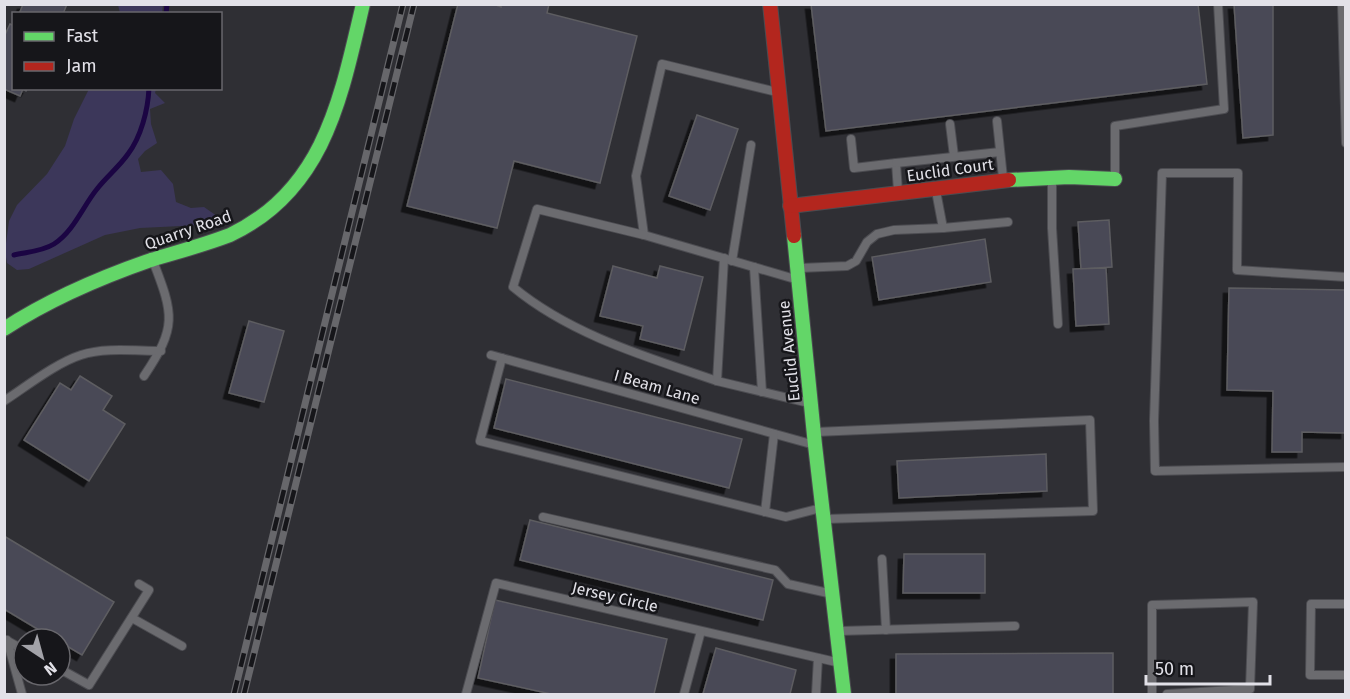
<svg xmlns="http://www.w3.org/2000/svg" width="1350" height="699" font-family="'Fira Sans',sans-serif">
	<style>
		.green { fill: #3c375a }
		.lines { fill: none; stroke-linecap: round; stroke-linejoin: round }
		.stream { stroke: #1b0543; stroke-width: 5 }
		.building { fill: #4a4857; stroke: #5d5d61; stroke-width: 1.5; filter: url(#shadow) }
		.lane-casing { stroke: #4c4c51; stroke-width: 10 }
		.fast-casing { stroke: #4c4c51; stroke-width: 16 }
		.jam-casing { stroke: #4c4c51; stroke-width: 16 }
		.lane { stroke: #6b6b6f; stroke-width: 8 }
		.fast { stroke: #63d668; stroke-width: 14 }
		.jam { stroke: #b3261e; stroke-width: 14 }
		.rail-casing { stroke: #67676b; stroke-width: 7 }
		.rail { stroke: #16161a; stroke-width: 4.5; stroke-dasharray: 14; stroke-linecap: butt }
		.labels { text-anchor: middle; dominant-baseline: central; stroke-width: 5; stroke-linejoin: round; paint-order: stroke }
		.street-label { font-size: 16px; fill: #e2e1e8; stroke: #16161a }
	</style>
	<defs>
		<filter id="shadow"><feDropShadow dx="-5.5" dy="5.5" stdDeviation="0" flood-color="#0009"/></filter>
	</defs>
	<rect width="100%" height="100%" fill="#2f2f34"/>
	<g class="green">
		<polygon points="118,5 118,4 163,5 162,14 120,13"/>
		<polygon points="89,89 156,89 155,93 165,103 150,109 151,124 157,143 145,151 138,159 141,172 161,170 173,184 176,202 191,208 204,207 224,221 202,225 140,228 105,235 29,269 17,270 7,263 5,251 9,221 17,205 47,174 65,146 74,119"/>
	</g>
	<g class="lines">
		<g class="stream">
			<polyline points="166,14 167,4"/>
			<path d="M14,255C28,252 43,251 54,244C74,231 83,206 97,189C106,177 119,167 128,154C141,137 148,110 149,88"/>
		</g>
	</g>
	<g class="building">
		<polygon points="23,4 67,4 63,14 23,14 20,12"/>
		<polygon points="458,4 493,4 501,7 501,4 549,4 547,13 637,36 600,183 514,161 497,228 407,206"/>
		<polygon points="811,4 1198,4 1207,84 826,131"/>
		<polygon points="1234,4 1273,4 1273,135 1243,138"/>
		<polygon points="10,24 14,26 14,88 28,88 26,91 23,89 20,96 4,89 4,37"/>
		<polygon points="697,115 738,129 710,210 669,196"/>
		<polygon points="1109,220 1112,267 1081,269 1078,222"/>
		<polygon points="985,239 991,282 879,300 872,257"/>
		<polygon points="613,266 657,278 660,266 703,277 684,350 640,339 643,326 600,316"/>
		<polygon points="1106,268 1109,324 1076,326 1073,269"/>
		<polygon points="1229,288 1346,290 1346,433 1302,432 1302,452 1272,452 1273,391 1227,390"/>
		<polygon points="249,321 284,331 264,402 229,393"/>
		<polygon points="80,376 112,396 103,410 125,424 89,481 24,440 60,383 71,390"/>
		<polygon points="506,379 742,439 729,488 494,428"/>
		<polygon points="1046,454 1047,491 899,498 897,461"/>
		<polygon points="530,520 773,580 763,620 520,560"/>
		<polygon points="4,536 114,602 82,655 60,642 60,639 54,639 4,609"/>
		<polygon points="904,554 985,554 985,593 903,593"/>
		<polygon points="495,600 667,639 654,694 551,694 478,678"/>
		<polygon points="716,648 796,670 790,694 703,694"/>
		<polygon points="1113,653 1113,694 896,694 896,654"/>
	</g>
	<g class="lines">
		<g class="lane-casing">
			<g id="lane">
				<polyline points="1342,4 1346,143"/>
				<polyline points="777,92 662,64 636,176 644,235 795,279"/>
				<polyline points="997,121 1003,178"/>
				<polyline points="950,124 954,156"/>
				<polyline points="851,139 854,168 896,163 898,191"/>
				<polyline points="896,163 1000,152"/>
				<polyline points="1115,176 1115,126 1224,109 1218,4"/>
				<polyline points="1052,181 1052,228 1058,324"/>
				<polyline points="936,191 943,228"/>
				<path d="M644,235L537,209L513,287C571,335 647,357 717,381"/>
				<polyline points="724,258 717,381 809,403"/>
				<polyline points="732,261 751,145"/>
				<polyline points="754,267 762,392"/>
				<polyline points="800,268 847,266 856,261 867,242 877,234 894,230 943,228 1008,222"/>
				<polyline points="1346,277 1237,270 1238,173 1162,173 1154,421 1155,471 1346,467"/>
				<polyline points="491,355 811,444"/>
				<polyline points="502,358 480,441 786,517 821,508"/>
				<path d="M144,376C177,327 174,315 153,261"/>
				<path d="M4,401C27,386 56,363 81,355C105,347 136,351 161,351"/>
				<polyline points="816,432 1090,420 1093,511 825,519"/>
				<polyline points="765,512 774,434"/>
				<polyline points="543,517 775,570 788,584 828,593"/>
				<polyline points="882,559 886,630"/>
				<polyline points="1346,604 1311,604 1310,675 1346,675"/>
				<polyline points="132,618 182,646"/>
				<polyline points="839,631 1015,626"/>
				<polyline points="6,640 24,650"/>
				<polyline points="7,640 22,694"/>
				<polyline points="60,669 89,685 149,590 139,584"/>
				<polyline points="466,694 496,583 836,662"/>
				<polyline points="684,694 701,631"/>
				<polyline points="816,694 818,658"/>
				<polyline points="1152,694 1152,605 1253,602 1250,689 1167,694"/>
			</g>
		</g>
		<g class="fast-casing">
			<g id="fast">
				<polyline points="1009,180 1069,177 1115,179"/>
				<polyline points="794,236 815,445 844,694"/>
				<path d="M4,329C50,299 99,278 151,260C177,252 204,245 230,235C325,190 341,97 363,4"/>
			</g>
		</g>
		<g class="jam-casing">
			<g id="jam">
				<polyline points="770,4 794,236"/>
				<polyline points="790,206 1009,180"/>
			</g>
		</g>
		<use href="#lane" class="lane"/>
		<use href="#fast" class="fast"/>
		<use href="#jam" class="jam"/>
		<g class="rail-casing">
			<g id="rail">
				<polyline points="234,694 403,4"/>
				<polyline points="244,694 414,4"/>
			</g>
		</g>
		<use href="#rail" class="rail"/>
	</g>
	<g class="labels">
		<g class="street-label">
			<text transform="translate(950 170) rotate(-8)">Euclid Court</text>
			<text transform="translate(188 230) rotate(-19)">Quarry Road</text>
			<text transform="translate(789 351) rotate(-96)">Euclid Avenue</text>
			<text transform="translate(657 387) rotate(16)">I Beam Lane</text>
			<text transform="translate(615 597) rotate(13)">Jersey Circle</text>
		</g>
	</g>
	<rect width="1350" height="699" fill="none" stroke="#e2e1e8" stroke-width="12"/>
	<rect x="12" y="12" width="210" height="78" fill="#16161a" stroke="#68676c" stroke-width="1.5"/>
	<rect x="24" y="32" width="30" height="9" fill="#63d668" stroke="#68676c" stroke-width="1.5"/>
	<text x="66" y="42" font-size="18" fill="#e2e1e8">Fast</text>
	<rect x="24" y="62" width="30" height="9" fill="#b3261e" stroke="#68676c" stroke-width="1.5"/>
	<text x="66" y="72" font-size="18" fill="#e2e1e8">Jam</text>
	<g transform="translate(42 657) rotate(144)"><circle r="28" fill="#16161a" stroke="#68676c" stroke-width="1.5"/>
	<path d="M0-4.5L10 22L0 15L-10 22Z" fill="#a3a3a9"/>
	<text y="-9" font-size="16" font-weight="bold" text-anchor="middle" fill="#e2e1e8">N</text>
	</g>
	<path d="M1146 675v9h124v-9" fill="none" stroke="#e2e1e8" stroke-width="3"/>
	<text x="1155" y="675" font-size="18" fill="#e2e1e8" stroke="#16161a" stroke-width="4.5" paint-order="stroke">50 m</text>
</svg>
